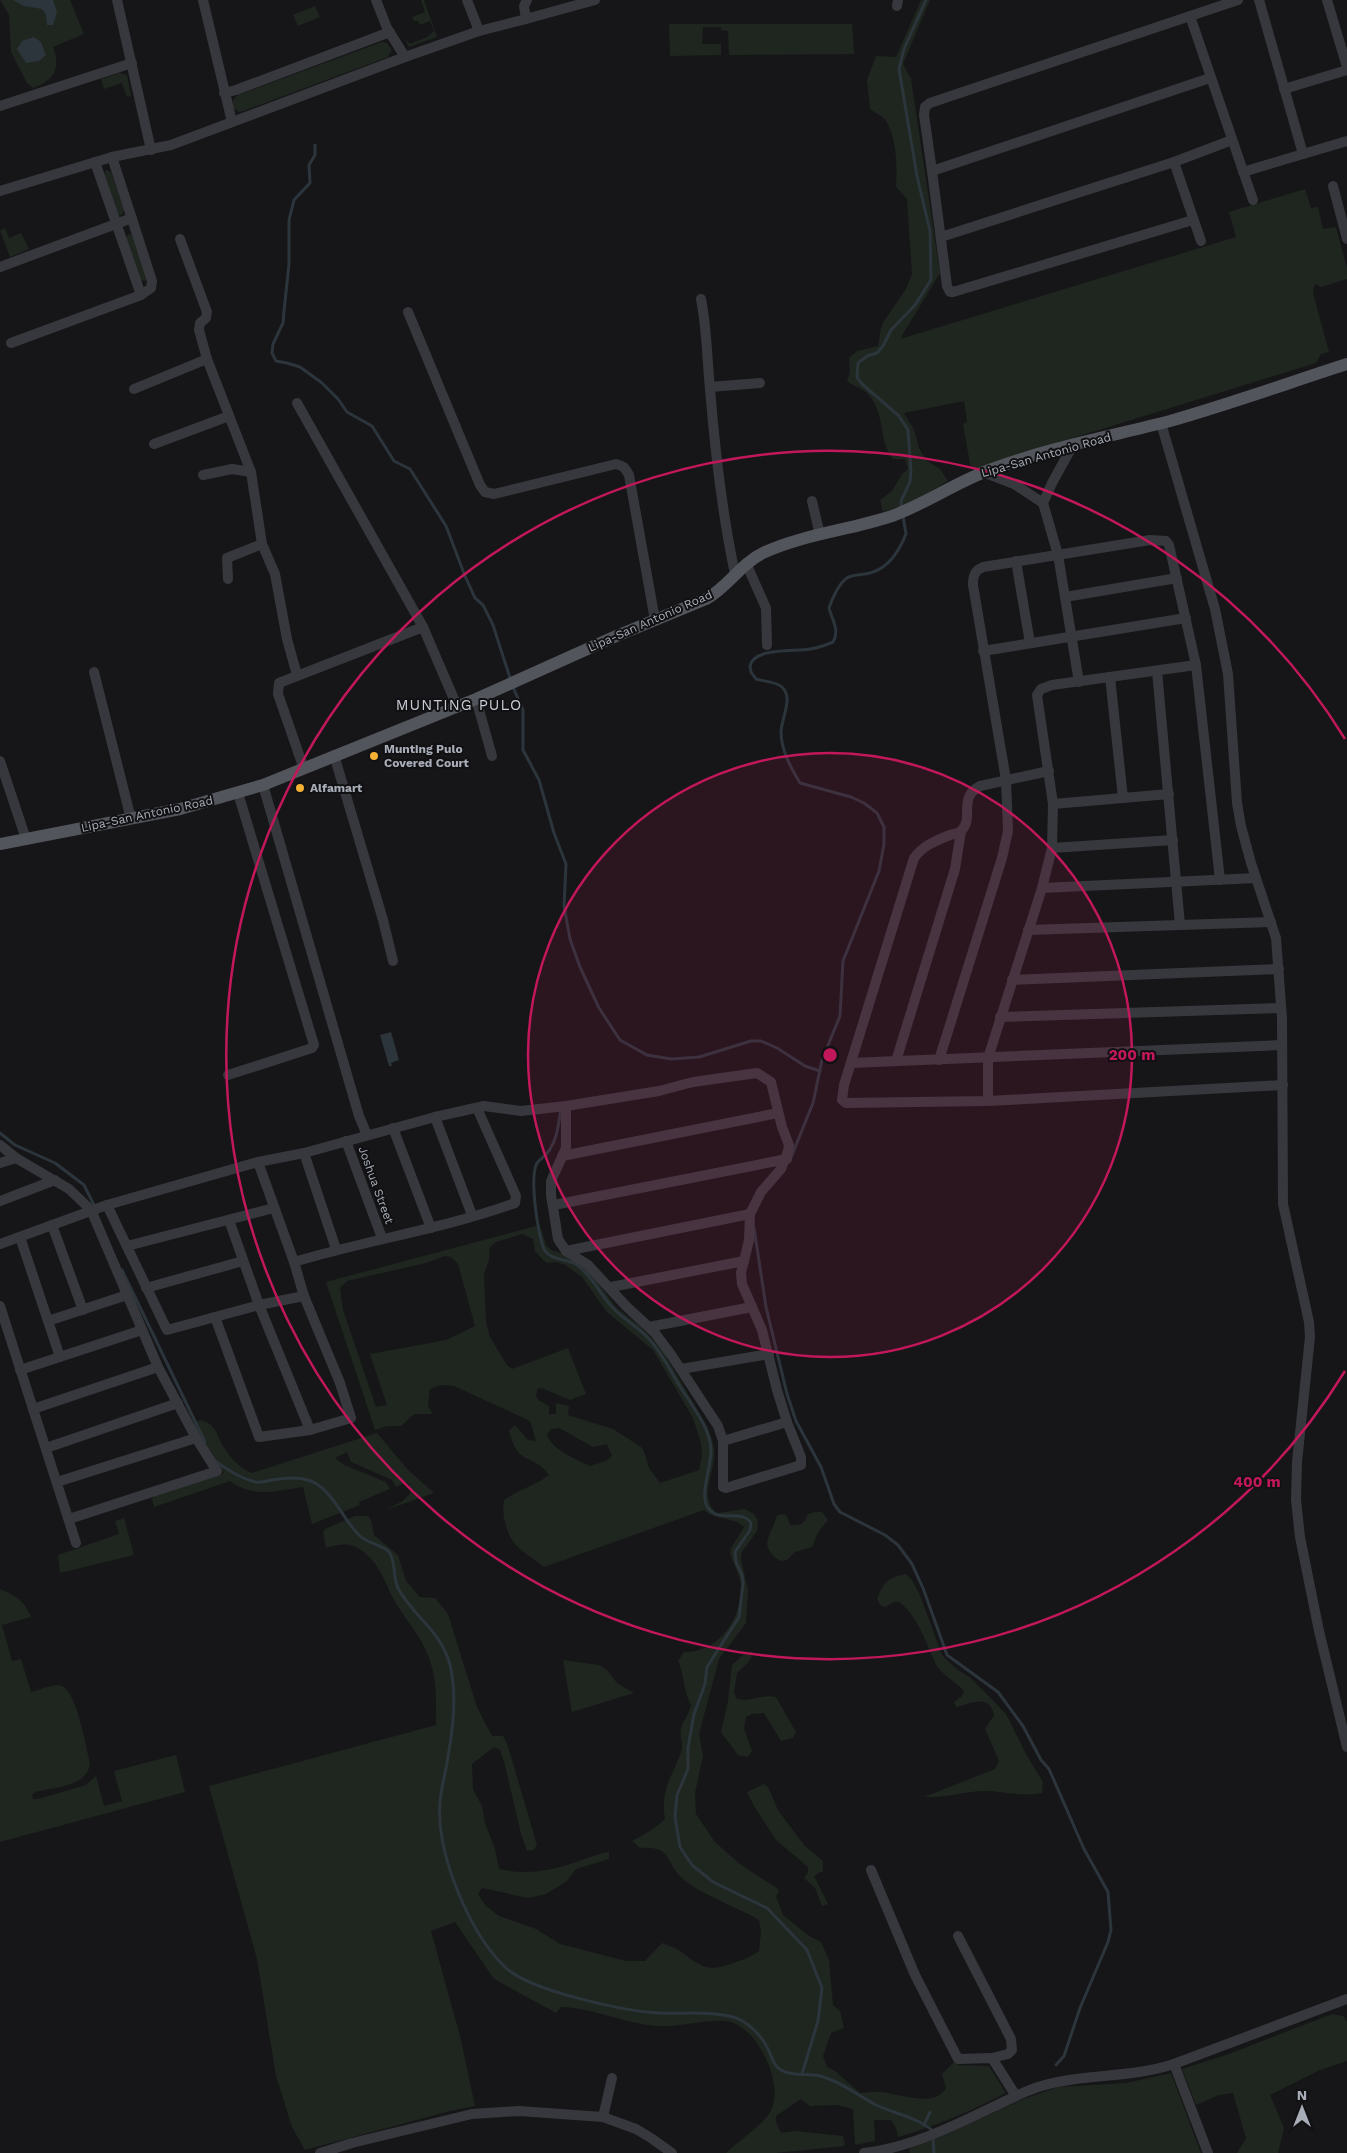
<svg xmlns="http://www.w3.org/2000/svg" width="1347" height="2153" font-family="'Work Sans',sans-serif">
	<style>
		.green { fill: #1e261f; fill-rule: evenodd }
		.water { fill: #2c353c }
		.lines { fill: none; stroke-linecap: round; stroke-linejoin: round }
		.stream { stroke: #2c353c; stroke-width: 3 }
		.minor { stroke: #37383d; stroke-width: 10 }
		.major { stroke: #53555c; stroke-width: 12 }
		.ring { fill: none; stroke: #c2185b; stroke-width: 2.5 }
		.poi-dot { fill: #f2b134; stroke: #111113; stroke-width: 2 }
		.labels { text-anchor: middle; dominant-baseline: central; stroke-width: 4; stroke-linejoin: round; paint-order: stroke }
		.street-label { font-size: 12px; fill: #a8adb8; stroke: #111113 }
		.poi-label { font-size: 12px; font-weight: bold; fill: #a8adb8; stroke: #111113; text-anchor: start }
		.quarter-label { font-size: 15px; letter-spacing: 1px; fill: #c9ccd4; stroke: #111113 }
		.centre { fill: #c2185b; stroke: #111113; stroke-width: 2.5 }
		.ring-label { font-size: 15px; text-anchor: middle; font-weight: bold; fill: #c2185b; stroke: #111113; stroke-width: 4; stroke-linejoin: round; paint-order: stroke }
	</style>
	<rect width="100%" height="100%" fill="#161618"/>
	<g class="green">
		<path d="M0,0H70L84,34L53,47C61,68 54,81 33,88L27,83L11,52L9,15Z"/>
		<polygon points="421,0 424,0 437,37 409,47 405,39 410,44 427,37 434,31 430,21 420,25 418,21 414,21 412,17 425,12"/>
		<path d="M921,0H930L903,64L911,79L940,273L900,339L1236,237L1229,212L1305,189L1311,208L1318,207L1323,229L1336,227L1347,268V279L1321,287L1316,284L1314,286L1313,293L1329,352L1321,354L1316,363L1018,455L975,470L970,464L963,424L967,422L964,401L904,413L914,430L919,448L926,460L940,469L948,481L915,501L883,512L880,500L892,491L902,474L908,469L905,459H893C878,441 886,412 867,393C862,388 853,386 847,381L850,372L849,358L857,351L878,346L881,328L884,321L906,289L912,274L907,199L896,187C897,166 897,139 886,121C883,116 875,113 870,109L867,80L876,56L896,57Z"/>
		<polygon points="315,6 320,17 298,26 293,15"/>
		<polygon points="669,24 852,24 854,54 729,55 728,31 721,30 721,27 703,27 702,44 721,44 721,55 670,56"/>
		<polygon points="382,42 387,43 392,50 388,57 243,111 239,112 233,108 233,100 238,95"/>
		<polygon points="119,73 127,75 131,96 127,97 122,83 104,89 101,79"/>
		<polygon points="106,170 111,172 124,210 122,215 118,215 104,174"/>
		<polygon points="5,228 9,238 21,233 29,249 10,257 0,230"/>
		<polygon points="129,234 132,235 147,279 145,281 140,280 126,237"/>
		<path d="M540,1225L546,1245L551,1250L564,1254L591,1273L616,1307L641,1327L661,1348L707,1426C711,1436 715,1446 714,1457C713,1477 699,1498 717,1513L745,1509L754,1514L758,1521L757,1531L742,1552L741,1559L748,1590L746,1623L719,1659L699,1734L703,1756L695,1793L696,1814L715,1842L741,1865L777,1888L779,1892L776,1896L783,1915L809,1936L821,1942L829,1960L833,2005L840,2011L844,2028L831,2033L823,2056L827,2067L835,2071L860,2093C866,2093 873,2091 880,2092C897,2093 935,2109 946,2088L942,2074L954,2062L959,2065L989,2066L1006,2093C971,2111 936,2126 898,2137L896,2128L891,2120H874L875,2141L855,2145L853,2109L837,2105L810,2106L801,2099L776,2116V2122L781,2133L795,2131L843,2136L845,2146L775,2153H726C737,2142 760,2127 768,2115C787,2090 761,2034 734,2023C717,2016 679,2028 658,2026C625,2024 595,2008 561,2007L556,2013L494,1979L455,1922L431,1931L460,2036L475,2106L454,2110L305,2150L292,2127L276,2076L257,1959L209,1786L436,1725C436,1706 437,1684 431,1664C425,1642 411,1627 399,1608C386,1589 382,1564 362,1551C350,1542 340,1544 326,1548L323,1533L325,1529L355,1516H368L371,1520L374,1535L398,1555L406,1581L420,1597L435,1598L448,1614L477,1707L492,1736H503L507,1743L537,1845L534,1850L527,1851L521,1834L504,1761L500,1750L494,1747L472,1764L473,1789L482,1806L485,1823L495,1849L499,1869C525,1875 551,1871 576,1862C588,1858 597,1854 609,1852V1859L576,1869L567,1881L546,1894L528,1898L482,1888L478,1894L485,1905L499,1916L536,1929L560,1944L626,1961H645L662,1943C668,1946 675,1947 680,1951C700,1965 705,1973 731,1964C742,1960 749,1958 759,1951L761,1932L759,1920C737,1907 700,1894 683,1879C663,1861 674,1846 640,1848L632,1841C644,1835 655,1828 665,1819C660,1789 672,1778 681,1752C684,1745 679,1737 681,1729C682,1722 689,1715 691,1705C683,1691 685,1676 678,1661L684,1652C718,1653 742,1619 741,1586C740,1575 733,1564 730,1553L731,1548L744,1527C733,1516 716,1521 704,1510L544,1567C536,1560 526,1555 519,1548C507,1538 501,1514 504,1500C519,1489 535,1486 549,1475C532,1452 517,1467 509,1430L515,1425L528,1440L536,1441L530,1421L454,1386L441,1385L430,1389L428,1406L433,1414H414L401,1426H387L375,1430L326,1282ZM522,1234L533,1239L535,1251L543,1260L547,1263L557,1262L565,1265L582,1277L607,1312L653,1350L693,1418L701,1443L702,1456L699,1470L660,1483L649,1468L644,1451L641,1447L613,1429L568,1415L569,1406L556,1403V1414H549V1406L538,1400L536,1395L538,1388L544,1389L570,1400L586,1394L568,1348L512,1369L507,1365L490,1337L486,1322L484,1274L489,1260L490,1247L496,1242ZM445,1256L451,1257L458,1264L475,1326L446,1340L370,1354L387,1405L376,1407L343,1310L340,1288L347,1281L426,1263ZM559,1428L593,1447L607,1444L612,1456L606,1461L590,1466C576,1459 552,1450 547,1435L551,1429Z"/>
		<path d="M200,1420C218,1424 216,1437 225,1449C232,1460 240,1468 252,1473L377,1433L408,1470L434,1493L386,1510L401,1502L410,1494V1485L406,1482L396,1487L392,1480L351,1462L347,1452L335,1458L344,1465L386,1482L390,1489L359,1502L360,1505L312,1524L303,1487C276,1491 253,1498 230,1481L154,1507L152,1499L154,1496L224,1473L193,1424Z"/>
		<path d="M815,1512H822L828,1520L819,1531L812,1547L795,1552L787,1560L780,1561C757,1545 771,1537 777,1515L784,1514L787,1516L790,1525C800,1526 804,1524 808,1514Z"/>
		<polygon points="124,1518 134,1555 60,1573 58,1555 119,1534 115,1521"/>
		<path d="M906,1574L912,1580L920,1595L942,1655L958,1670L971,1678L1006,1714L1026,1754L1043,1782L1042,1793C1022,1797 1003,1791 983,1791C963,1792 944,1798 924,1797L995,1769L999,1761L985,1729L994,1715C989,1693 972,1704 956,1707L954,1702L962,1696L964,1691C957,1683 939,1672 936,1664C926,1643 918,1616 899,1602H894L885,1607L880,1605L877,1599C884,1581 888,1578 906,1574Z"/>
		<path d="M0,1589C15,1595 25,1601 31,1617L2,1625L12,1661L21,1659L31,1692C40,1690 54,1683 62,1686C77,1692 86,1748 90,1763C88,1787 54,1787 35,1792L32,1795L33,1799H38L86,1785L96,1776L104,1806L122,1801L114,1771L176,1755L185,1792L0,1842Z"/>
		<path d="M752,1651L753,1654L749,1662L737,1673L734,1693L737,1699C751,1702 762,1694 776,1697L796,1732L793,1738L781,1741L764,1713L752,1714L746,1717L744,1729L752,1751L748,1757L738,1755L721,1732L728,1701L732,1665L743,1655Z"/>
		<polygon points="563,1660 599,1665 607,1670 617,1683 634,1693 572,1712"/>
		<polygon points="764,1784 768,1787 778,1810 795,1833 805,1846 823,1861 823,1871 814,1876 828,1904 822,1906 815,1888 804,1878 808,1873 808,1867 776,1840 754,1806 747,1792"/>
		<polygon points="1332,2014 1343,2016 1347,2021 1347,2061 1320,2070 1270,2095 1284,2128 1278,2153 1237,2153 1246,2138 1233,2093 1219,2095 1196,2105 1182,2069 1229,2054"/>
		<polygon points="1171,2073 1201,2153 910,2153 909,2149 943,2136 1021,2100 1058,2087 1126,2083"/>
	</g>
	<g class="water">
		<polygon points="13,0 53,0 57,12 53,25 47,25 46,15 42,9 24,6"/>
		<polygon points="34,37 41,42 46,55 39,61 26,63 17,49 22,41"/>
		<polygon points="391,1032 399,1060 391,1063 392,1066 389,1066 380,1035"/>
	</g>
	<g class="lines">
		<g class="stream">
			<polyline points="315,145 315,155 309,165 310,183 294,200 289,220 289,264 284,311 283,323 273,344 272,353 276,361 287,363 300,367 322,383 338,399 347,412 372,426 394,461 410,469 446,526 465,576 475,598 483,605 493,625 511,681"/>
			<polyline points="901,508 901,501 910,482 911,471 908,430 899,416 862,384 857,377 858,363 867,356 877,353 883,346 891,330 915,305 931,280 930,231 917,176 899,69 904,49 926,0"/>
			<polyline points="513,687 523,710 523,750 539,780 554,833 566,864 564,906 570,939 580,967 599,1008 620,1040 647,1055 671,1059 699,1057 751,1041 761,1041 777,1048 805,1066 820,1071"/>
			<path d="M561,1110C558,1123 558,1137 550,1149C547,1155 541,1158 537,1163C529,1177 538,1234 544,1249C549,1260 568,1259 577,1265C593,1276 600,1295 613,1308C624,1320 639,1327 650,1340C663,1355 671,1372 681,1388C692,1406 709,1426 711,1448C712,1464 701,1491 706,1504C715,1526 741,1507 751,1523L750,1530L735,1552L736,1562L742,1575L743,1583L739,1617L707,1667L705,1684L694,1714L688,1748V1769L677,1795L675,1817L680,1847L692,1865L713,1882L767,1908L807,1950L822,1988L818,2021L802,2074"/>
			<polyline points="0,1133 15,1145 55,1163 84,1185 95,1207"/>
			<path d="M790,1160L813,1103L822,1060L840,1016L843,961L879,871L884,844V827L877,813L864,803L851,797L800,783C791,768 781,750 781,732C781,719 794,698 782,687C777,682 763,681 756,679L751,672L750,666C754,647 795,652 810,649C818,648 826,645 833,642C840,630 832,620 829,608C832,599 839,583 847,578C853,574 863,575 870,573C889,568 899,551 906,534L903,516"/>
			<polyline points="754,1228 766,1307 787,1394 796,1421 821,1467 834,1504 840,1512 885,1535 898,1545 912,1564 923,1588 947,1655 998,1692 1023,1726 1041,1760 1049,1769 1084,1849 1108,1892 1111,1930 1108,1942 1080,2008 1064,2056 1056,2065"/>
			<polyline points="122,1270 205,1442"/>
			<path d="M215,1461C227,1469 241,1479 256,1482C261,1483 267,1481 272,1480C288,1477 309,1476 321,1487C338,1501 344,1521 360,1536C368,1544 384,1545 389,1552C397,1563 392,1579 399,1590C416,1619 441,1631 450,1665C458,1697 452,1736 446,1768C444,1779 441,1790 440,1802C436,1853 469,1933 506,1968C531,1991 624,2011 658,2013C682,2014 710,2011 733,2017C748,2021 763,2037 769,2051C772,2058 774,2066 781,2070C792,2077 808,2073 820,2076C840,2081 859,2096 876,2105C895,2114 917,2117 933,2131"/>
			<polyline points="924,2125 930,2112"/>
			<polyline points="933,2138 934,2153"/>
		</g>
		<g class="minor">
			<polyline points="117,0 151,150"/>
			<polyline points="203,0 232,122"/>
			<polyline points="376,0 387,28 405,57"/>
			<polyline points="467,0 479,31"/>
			<polyline points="527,0 524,6 526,19 595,0"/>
			<polyline points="1327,0 1347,67"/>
			<polyline points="897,6 898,0"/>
			<polyline points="1190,16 1253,200"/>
			<polyline points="1284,89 1347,70"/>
			<polyline points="224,93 236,90 390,32"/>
			<polyline points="0,106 132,63"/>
			<polyline points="1303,154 1347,141"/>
			<polyline points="95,162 141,295"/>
			<polyline points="1174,162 1232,140"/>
			<polyline points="932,171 924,115 925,107 930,103 1238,0"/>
			<polyline points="1243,172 1303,154 1259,0"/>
			<polyline points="1333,186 1347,239"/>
			<polyline points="0,191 112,157 171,145 405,57 479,31 526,19"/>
			<polyline points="1193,220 953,292 950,292 947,286 932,171 1210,78"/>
			<polyline points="941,237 1174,162 1201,241"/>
			<polyline points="180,239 207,312 206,318 200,323 199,330 207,359 251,472 262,544 275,574 287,639 297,675"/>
			<polyline points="0,267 132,218"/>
			<path d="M701,299C707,329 707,359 710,389C715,451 722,513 735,574"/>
			<path d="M408,312L480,485L485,492L494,494L616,464C624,466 625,468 629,475L655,620"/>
			<polyline points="11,343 141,295 151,288 152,281 112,157"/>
			<polyline points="710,387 760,383"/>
			<polyline points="134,389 207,359"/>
			<polyline points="297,403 423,627 457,706"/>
			<polyline points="1161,423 1215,609 1228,674 1237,803 1241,826 1251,863 1276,938 1282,1018 1283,1204 1309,1322 1310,1337 1297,1462 1296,1500 1300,1537 1319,1631 1347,1747"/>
			<polyline points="154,444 229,416"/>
			<polyline points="1073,445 1052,483 1043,503 1058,555 1079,682"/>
			<polyline points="983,472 1014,484 1043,503"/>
			<polyline points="203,475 232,469 251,472"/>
			<polyline points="812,501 820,535"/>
			<polyline points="1016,561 1030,643"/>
			<polyline points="746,563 766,608 767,645"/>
			<polyline points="228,579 227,558 262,544"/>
			<polyline points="1065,597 1177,578"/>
			<polyline points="983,651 1186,618"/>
			<polyline points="1157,671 1180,925"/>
			<polyline points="94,672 131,819"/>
			<polyline points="1110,677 1123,798"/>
			<polyline points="476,699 492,756"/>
			<polyline points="334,755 383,920 393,961"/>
			<polyline points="0,761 26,839"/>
			<polyline points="304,769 278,694 279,683 423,627"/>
			<path d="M1049,771L980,786C957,798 975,818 961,831C959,833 953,834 950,835C935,841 924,845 914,858L844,1085L842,1100L846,1103L988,1101L1283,1085"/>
			<polyline points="263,785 359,1116 367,1135"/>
			<polyline points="1053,804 1169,794"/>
			<polyline points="1052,848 1173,840"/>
			<polyline points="1042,888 1256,878"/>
			<polyline points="1028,930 1271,922"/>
			<polyline points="1012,980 1279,969"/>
			<polyline points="1000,1017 1281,1008"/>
			<path d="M939,1060L1002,858L1008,831L1006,780L973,585C973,576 974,571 983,567L1150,540L1166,541L1169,545L1196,665L1220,880"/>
			<polyline points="896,1061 955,869 961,831"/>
			<polyline points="851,1063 1282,1045"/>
			<polyline points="228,1075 312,1048 314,1045 238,793"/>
			<polyline points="988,1101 988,1058 1042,888 1052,848 1053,804 1037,695 1041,689 1052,685 1196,665"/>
			<polyline points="435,1117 472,1215"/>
			<polyline points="393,1128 431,1228"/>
			<polyline points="346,1141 382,1238"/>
			<polyline points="0,1145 16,1158 69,1189 91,1210 158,1367 196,1438 217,1471 69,1519"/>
			<polyline points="304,1153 336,1249"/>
			<polyline points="562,1156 778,1113"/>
			<polyline points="0,1163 16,1158"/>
			<polyline points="0,1201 55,1180"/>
			<polyline points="107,1205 167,1330 259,1305 304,1296"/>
			<polyline points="554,1205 787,1159"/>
			<polyline points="229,1220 259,1305 310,1430"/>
			<polyline points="52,1225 83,1310"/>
			<polyline points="20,1237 60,1357"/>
			<polyline points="0,1244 107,1205 258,1162 304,1153 435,1117 484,1106 521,1111 566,1106 659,1091 693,1082 757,1073 771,1082 782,1127 789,1145 788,1151 781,1169 761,1192 750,1214 749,1240 741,1273 742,1284 762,1330 777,1390 787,1422 801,1457 801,1465 726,1488 723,1487 723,1441 718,1426 672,1356 655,1333 626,1306 588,1265 566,1251 558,1239 551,1195 551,1181 566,1148 566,1106"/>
			<polyline points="127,1246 274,1208"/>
			<polyline points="566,1251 750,1214"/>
			<path d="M294,1262C367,1240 443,1229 515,1203L516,1196L477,1108"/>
			<polyline points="611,1287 744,1261"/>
			<polyline points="146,1288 243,1261"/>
			<polyline points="0,1306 76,1543"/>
			<polyline points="215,1317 259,1437 310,1430 351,1418 340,1383 304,1296 294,1262 258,1162"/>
			<polyline points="48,1321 127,1295"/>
			<polyline points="649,1327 752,1307"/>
			<polyline points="681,1369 769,1354"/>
			<polyline points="20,1370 142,1330"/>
			<polyline points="33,1409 158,1367"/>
			<polyline points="723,1441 787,1422"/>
			<polyline points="46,1448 178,1403"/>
			<polyline points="57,1482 196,1438"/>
			<polyline points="871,1870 915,1975 958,2059 992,2058 1016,2096"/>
			<polyline points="958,1936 1011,2039 1012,2050 1008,2054 992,2058"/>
			<polyline points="1174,2064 1208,2153"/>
			<polyline points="603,2117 612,2078"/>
			<polyline points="320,2153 352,2143 472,2114 519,2111 603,2117 636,2129 651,2138 672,2153"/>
			<path d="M864,2153C909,2148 952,2127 993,2107C1008,2100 1023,2092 1038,2087C1082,2073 1128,2079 1174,2064L1347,1999"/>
		</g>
		<path class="major" d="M0,844L180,809L263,785L476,699L614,637L706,599C728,587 741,563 765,552C805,534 850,530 892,516C928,503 959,480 995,468C1052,447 1112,436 1170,421C1230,404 1288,383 1347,364"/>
	</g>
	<circle cx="830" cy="1055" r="302" fill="#c2185b" fill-opacity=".12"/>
	<g class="ring">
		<circle cx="830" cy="1055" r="302"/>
		<path d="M1345 1371A604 604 0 1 1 1345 739"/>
	</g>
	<g class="poi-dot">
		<circle cx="374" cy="756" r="5"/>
		<circle cx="300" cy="788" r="5"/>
	</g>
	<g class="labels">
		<g class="street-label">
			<text transform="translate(1046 455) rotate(-16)">Lipa-San Antonio Road</text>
			<text transform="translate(650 621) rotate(-24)">Lipa-San Antonio Road</text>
			<text transform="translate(147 814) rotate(-12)">Lipa-San Antonio Road</text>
			<text transform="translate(376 1185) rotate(70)">Joshua Street</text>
		</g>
		<g class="poi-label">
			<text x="384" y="749">Munting Pulo<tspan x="384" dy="14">Covered Court</tspan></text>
			<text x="310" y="788">Alfamart</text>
		</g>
		<g class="quarter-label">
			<text x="459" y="705">MUNTING PULO</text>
		</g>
	</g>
	<circle cx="830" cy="1055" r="8" class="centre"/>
	<g class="ring-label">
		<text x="1132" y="1060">200 m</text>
		<text x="1257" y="1487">400 m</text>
	</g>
	<g transform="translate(1302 2108)" stroke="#111113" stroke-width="4" paint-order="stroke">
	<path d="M0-4L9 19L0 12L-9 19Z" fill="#a8adb8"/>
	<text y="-8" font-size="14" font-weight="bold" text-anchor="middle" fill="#a8adb8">N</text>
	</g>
</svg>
